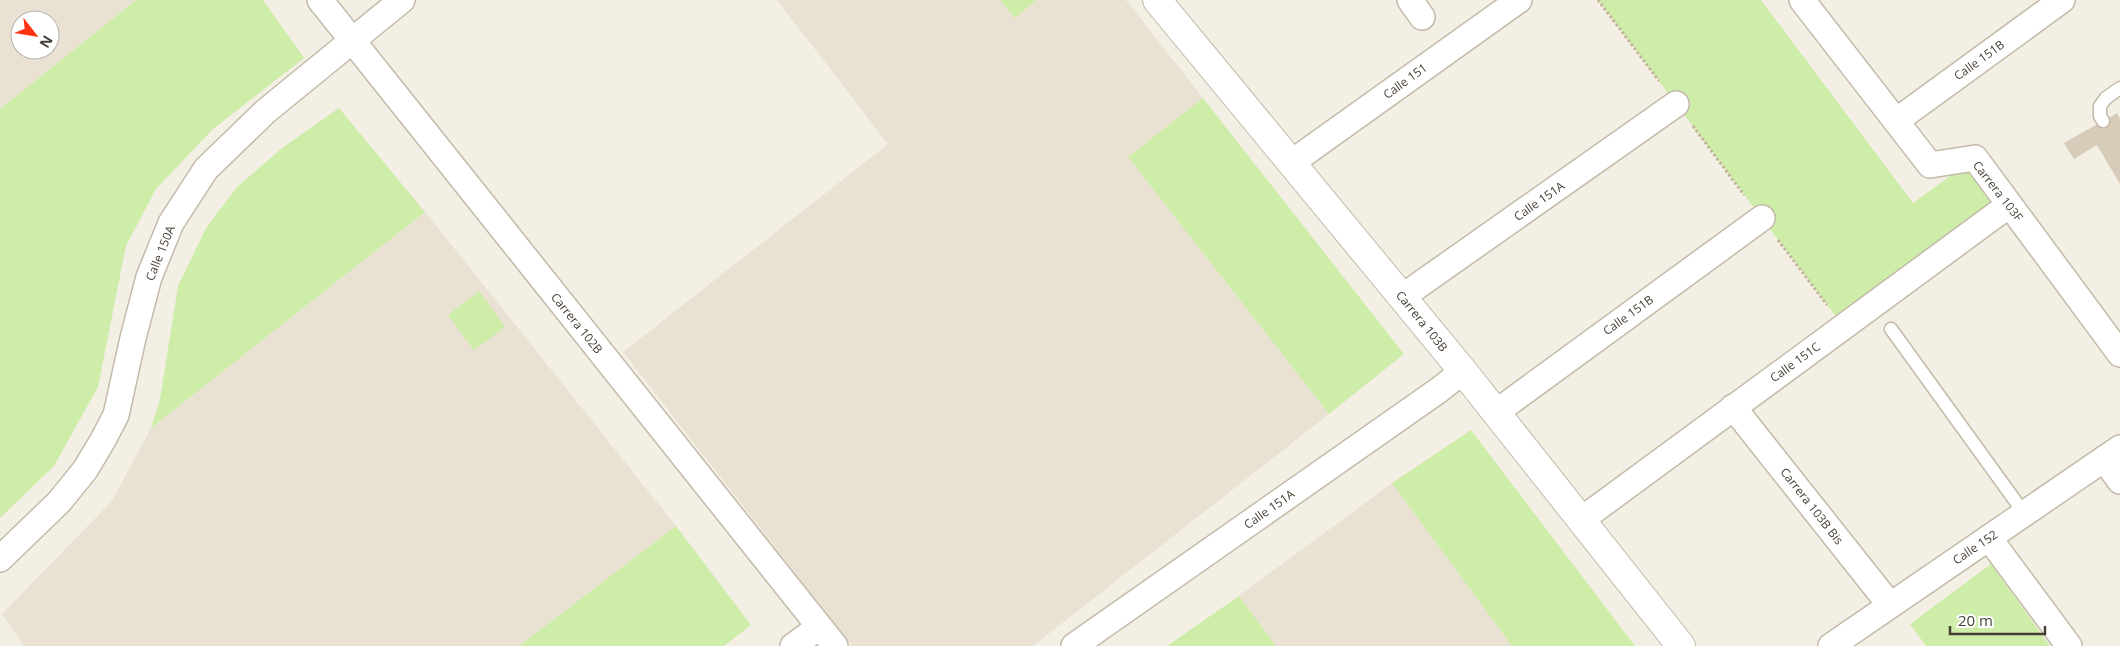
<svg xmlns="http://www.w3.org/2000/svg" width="2120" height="646" font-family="'Open Sans',sans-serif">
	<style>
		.residential { fill: #e9e1d2; fill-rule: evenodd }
		.green { fill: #ceeda9 }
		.building { fill: #d7cbb9 }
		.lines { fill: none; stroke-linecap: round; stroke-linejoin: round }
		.service-casing { stroke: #c3baa9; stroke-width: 15 }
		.minor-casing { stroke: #c3baa9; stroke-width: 28 }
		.tertiary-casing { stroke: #c3baa9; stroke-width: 30 }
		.path { stroke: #c4b396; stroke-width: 3; stroke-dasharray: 2.5 2.5; stroke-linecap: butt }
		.service { stroke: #fff; stroke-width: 12 }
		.minor { stroke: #fff; stroke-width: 25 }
		.tertiary { stroke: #fff; stroke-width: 28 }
		.labels { text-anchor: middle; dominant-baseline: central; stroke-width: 4; stroke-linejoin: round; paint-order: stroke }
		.street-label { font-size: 12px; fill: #473f34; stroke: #fff }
	</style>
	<rect width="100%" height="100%" fill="#f4efe5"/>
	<g class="residential">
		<path d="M0,0H136L0,109ZM20,20H50V50H20Z"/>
		<polygon points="777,0 1126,0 1203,98 1128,157 1329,414 1033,646 852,646 623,352 888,144"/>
		<polygon points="425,212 676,526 519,646 24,646 2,614 112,501 151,428"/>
		<polygon points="1392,483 1512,646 1276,646 1239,596"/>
	</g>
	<g class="green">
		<polygon points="136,0 263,0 304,58 213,129 156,189 126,246 98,387 54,466 0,518 0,109"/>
		<polygon points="1000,0 1036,0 1015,18"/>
		<polygon points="1598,0 1761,0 1913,203 1975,158 2009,205 1843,326"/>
		<polygon points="1203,98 1404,354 1329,414 1128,157"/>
		<polygon points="339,108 425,212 151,428 160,399 178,286 206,228 236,188 282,148"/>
		<polygon points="479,291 505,327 474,350 448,315"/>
		<polygon points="1471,430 1635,646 1512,646 1392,483"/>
		<polygon points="676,526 751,625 724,646 519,646"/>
		<polygon points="1991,564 2050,646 1926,646 1910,624"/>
		<polygon points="1239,596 1276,646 1167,646"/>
	</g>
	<polygon class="building" points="2117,113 2120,119 2120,184 2097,145 2074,159 2064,143"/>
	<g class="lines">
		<g class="service-casing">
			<g id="service">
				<polyline points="2103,121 2100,116 2100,106 2106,98 2120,88"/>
				<polyline points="1891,329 2024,513"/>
			</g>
		</g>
		<g class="minor-casing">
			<g id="minor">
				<polyline points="320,0 835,646"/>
				<polyline points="1410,0 1422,17"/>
				<polyline points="1802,0 1930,165 1975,158 2120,354"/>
				<polyline points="1896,121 2062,0"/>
				<polyline points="1291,163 1519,0"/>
				<polyline points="1402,297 1676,104"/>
				<polyline points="1733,407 1890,605"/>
				<polyline points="1495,413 1762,218"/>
				<polyline points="2104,459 2120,481"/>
				<polyline points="1581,520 2009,205"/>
				<polyline points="1989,538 2069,646"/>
				<polyline points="0,559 59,502 85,470 103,440 116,415 133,338 149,277 171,223 206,169 266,111 402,0"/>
				<polyline points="793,646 819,627"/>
				<polyline points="1074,646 1439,390 1463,371"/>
				<polyline points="1831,646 2120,448"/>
			</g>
		</g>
		<g class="tertiary-casing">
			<polyline id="tertiary" points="1157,0 1463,371 1681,646"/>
		</g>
		<g class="path">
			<polyline points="1598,0 1659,81"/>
			<polyline points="1693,126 1744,195"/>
			<polyline points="1778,240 1827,305"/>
		</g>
		<use href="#service" class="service"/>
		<use href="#minor" class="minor"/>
		<use href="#tertiary" class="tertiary"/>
	</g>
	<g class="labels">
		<g class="street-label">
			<text transform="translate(1979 60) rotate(-36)">Calle 151B</text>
			<text transform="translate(1405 81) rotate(-36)">Calle 151</text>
			<text transform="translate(1998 191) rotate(52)">Carrera 103F</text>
			<text transform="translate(1539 201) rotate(-35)">Calle 151A</text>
			<text transform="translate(160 253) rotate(-68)">Calle 150A</text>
			<text transform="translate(1628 315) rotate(-36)">Calle 151B</text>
			<text transform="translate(1422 321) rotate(51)">Carrera 103B</text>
			<text transform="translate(577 323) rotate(51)">Carrera 102B</text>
			<text transform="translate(1795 362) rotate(-36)">Calle 151C</text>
			<text transform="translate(1812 506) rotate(52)">Carrera 103B Bis</text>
			<text transform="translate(1269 509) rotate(-35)">Calle 151A</text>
			<text transform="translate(1975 547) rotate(-34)">Calle 152</text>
		</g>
	</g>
	<g transform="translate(35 35) rotate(121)"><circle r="24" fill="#ffffff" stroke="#b5b2ae"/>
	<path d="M0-4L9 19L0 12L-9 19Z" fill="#ff3411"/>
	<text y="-8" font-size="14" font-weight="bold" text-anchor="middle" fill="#473f34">N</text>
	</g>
	<path d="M1950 626v8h95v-8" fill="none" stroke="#473f34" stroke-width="2.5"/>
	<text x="1958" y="626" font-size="15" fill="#473f34" stroke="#ffffff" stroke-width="4" paint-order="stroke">20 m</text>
</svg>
